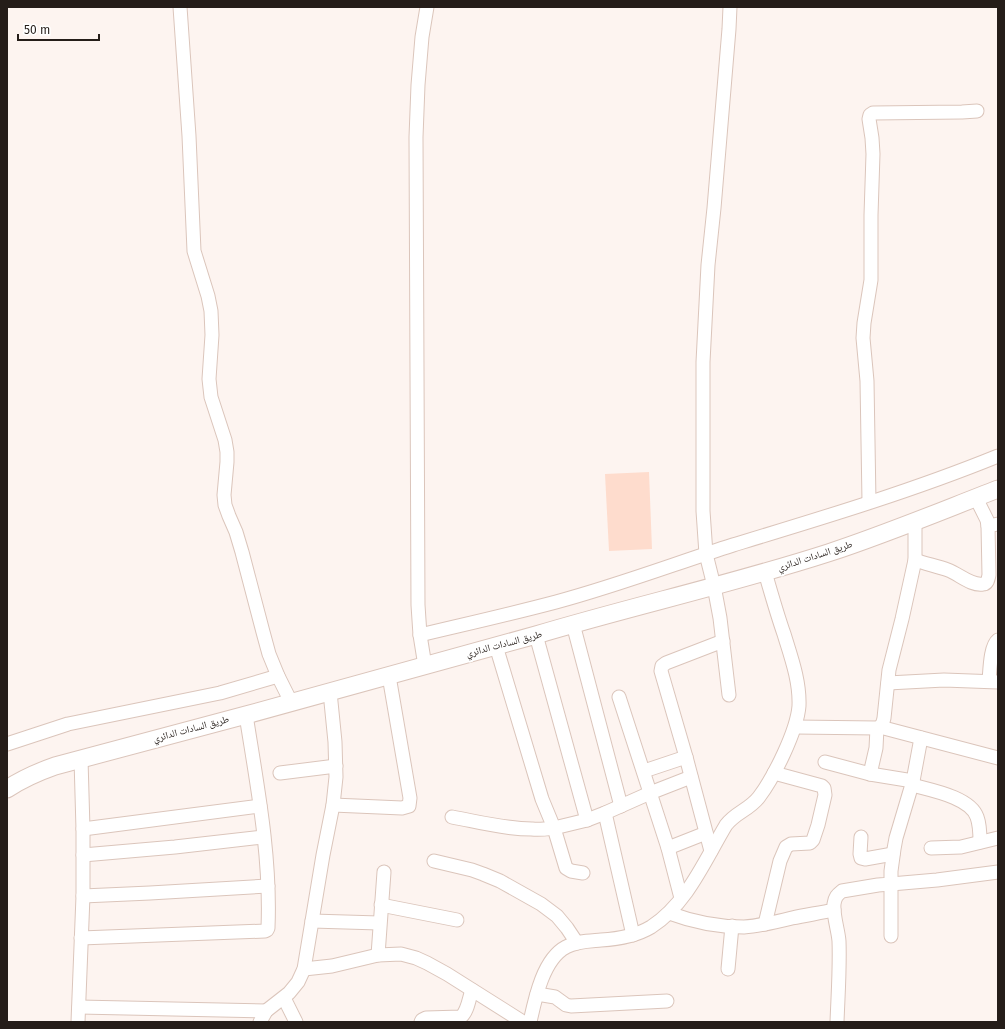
<svg xmlns="http://www.w3.org/2000/svg" width="1005" height="1029" font-family="'Fira Sans','Noto Naskh Arabic',sans-serif">
	<style>
		.green { fill: #fedccd }
		.lines { fill: none; stroke-linecap: round; stroke-linejoin: round }
		.minor-casing { stroke: #dbc5bb; stroke-width: 15 }
		.major-casing { stroke: #dbc5bb; stroke-width: 19 }
		.minor { stroke: #fff; stroke-width: 13 }
		.major { stroke: #fff; stroke-width: 17 }
		.labels { text-anchor: middle; dominant-baseline: central; stroke-width: 4; stroke-linejoin: round; paint-order: stroke }
		.street-label { font-size: 10px; fill: #251d19; stroke: #fff }
	</style>
	<rect width="100%" height="100%" fill="#fdf4f0"/>
	<polygon class="green" points="649,472 652,549 609,551 605,474"/>
	<g class="lines">
		<g class="minor-casing">
			<g id="minor">
				<polyline points="180,7 189,136 194,251 208,296 211,311 212,335 209,379 211,397 225,440 227,452 227,462 224,495 225,505 229,516 236,532 242,552 263,632 269,654 278,676 291,702"/>
				<polyline points="976,498 987,520 988,526 998,524"/>
				<polyline points="869,502 867,381 863,338 864,323 871,280 871,215 873,154 872,138 869,119 870,115 873,113 962,112 977,111"/>
				<path d="M915,560C926,564 937,566 948,570C959,574 971,586 983,584C988,584 988,579 989,575L988,526"/>
				<polyline points="573,624 621,806"/>
				<path d="M420,635C466,624 511,614 556,602C616,586 674,564 733,545C822,518 912,491 998,456"/>
				<polyline points="536,635 587,820"/>
				<polyline points="496,646 542,799 554,828 587,820 605,813 650,793 691,777"/>
				<polyline points="425,666 420,635 418,605 416,137 418,85 422,37 427,7"/>
				<path d="M989,681C990,671 990,646 998,640"/>
				<polyline points="888,683 944,680 998,682"/>
				<polyline points="729,695 720,618 714,586 706,554 703,511 703,362 708,265 714,208 729,29 730,7"/>
				<polyline points="619,697 668,848 681,898"/>
				<path d="M795,727L877,728C882,726 883,723 884,718L889,670L902,619L915,560V522"/>
				<polyline points="880,727 998,758"/>
				<polyline points="7,744 68,724 220,693 278,676"/>
				<polyline points="825,762 870,774 876,748 877,728"/>
				<polyline points="644,771 686,757"/>
				<polyline points="280,773 336,766"/>
				<polyline points="870,774 913,781"/>
				<path d="M912,785C930,790 970,797 977,817C980,825 980,834 980,842"/>
				<polyline points="333,805 402,808 409,806 410,798 389,676"/>
				<polyline points="605,813 633,935"/>
				<path d="M452,817C479,822 505,829 532,829C539,830 546,829 554,828L566,868L571,871L583,873"/>
				<polyline points="83,829 260,806"/>
				<polyline points="861,837 860,854 861,858 865,859 893,854"/>
				<polyline points="668,848 706,833"/>
				<polyline points="931,848 961,847 998,838"/>
				<polyline points="711,851 686,757 661,671 662,666 666,663 723,641"/>
				<polyline points="83,855 175,847 263,837"/>
				<polyline points="434,861 472,870 483,874 500,881 541,904 557,916 567,928 577,943"/>
				<polyline points="83,896 150,893 268,886"/>
				<polyline points="381,905 457,920"/>
				<path d="M669,913C693,922 718,927 744,927C760,926 776,922 792,918C806,915 820,913 834,910"/>
				<polyline points="312,921 379,923"/>
				<polyline points="765,924 780,861 786,847 791,844 810,843 813,840 818,825 825,795 824,788 822,786 774,773"/>
				<polyline points="891,936 891,884 937,880 998,872"/>
				<path d="M81,938L265,931L267,930L268,928C271,856 257,785 246,715"/>
				<polyline points="378,955 384,872"/>
				<polyline points="304,969 332,966 378,955 401,954 416,958 427,963 447,974 523,1022"/>
				<polyline points="728,969 732,926"/>
				<polyline points="537,994 555,997 566,1005 571,1006 667,1001"/>
				<polyline points="284,998 296,1022"/>
				<polyline points="79,1007 266,1011"/>
				<polyline points="78,1022 83,896 83,829 81,759"/>
				<polyline points="260,1022 266,1011 289,993 298,982 304,969 323,855 333,805 336,777 335,742 330,692"/>
				<path d="M421,1022L422,1020L426,1018L461,1017C468,1011 469,998 472,990"/>
				<path d="M530,1022C535,999 543,959 566,947C576,941 590,941 601,940C618,939 636,936 651,927C687,904 705,860 726,825C736,812 749,810 759,797C774,777 797,731 799,706C800,681 791,657 784,634C777,614 771,593 765,572"/>
				<path d="M837,1022C838,995 840,968 839,941C838,929 833,916 834,904C835,897 837,895 842,891L878,885L891,884V871L894,849L896,838L913,781L921,738"/>
			</g>
		</g>
		<g class="major-casing">
			<path id="major" d="M7,789C22,779 38,772 55,766L246,715L536,635C633,606 732,584 828,553C886,534 941,511 998,489"/>
		</g>
		<use href="#minor" class="minor"/>
		<use href="#major" class="major"/>
	</g>
	<g class="labels">
		<g class="street-label">
			<text transform="translate(815 556) rotate(-18)">طريق السادات الدائري</text>
			<text transform="translate(504 644) rotate(-15)">طريق السادات الدائري</text>
			<text transform="translate(191 729) rotate(-15)">طريق السادات الدائري</text>
		</g>
	</g>
	<rect width="1005" height="1029" fill="none" stroke="#251d19" stroke-width="16"/>
	<path d="M18 34v6h81v-6" fill="none" stroke="#251d19" stroke-width="2"/>
	<text x="24" y="34" font-size="12" fill="#251d19" stroke="#ffffff" stroke-width="3" paint-order="stroke">50 m</text>
</svg>
